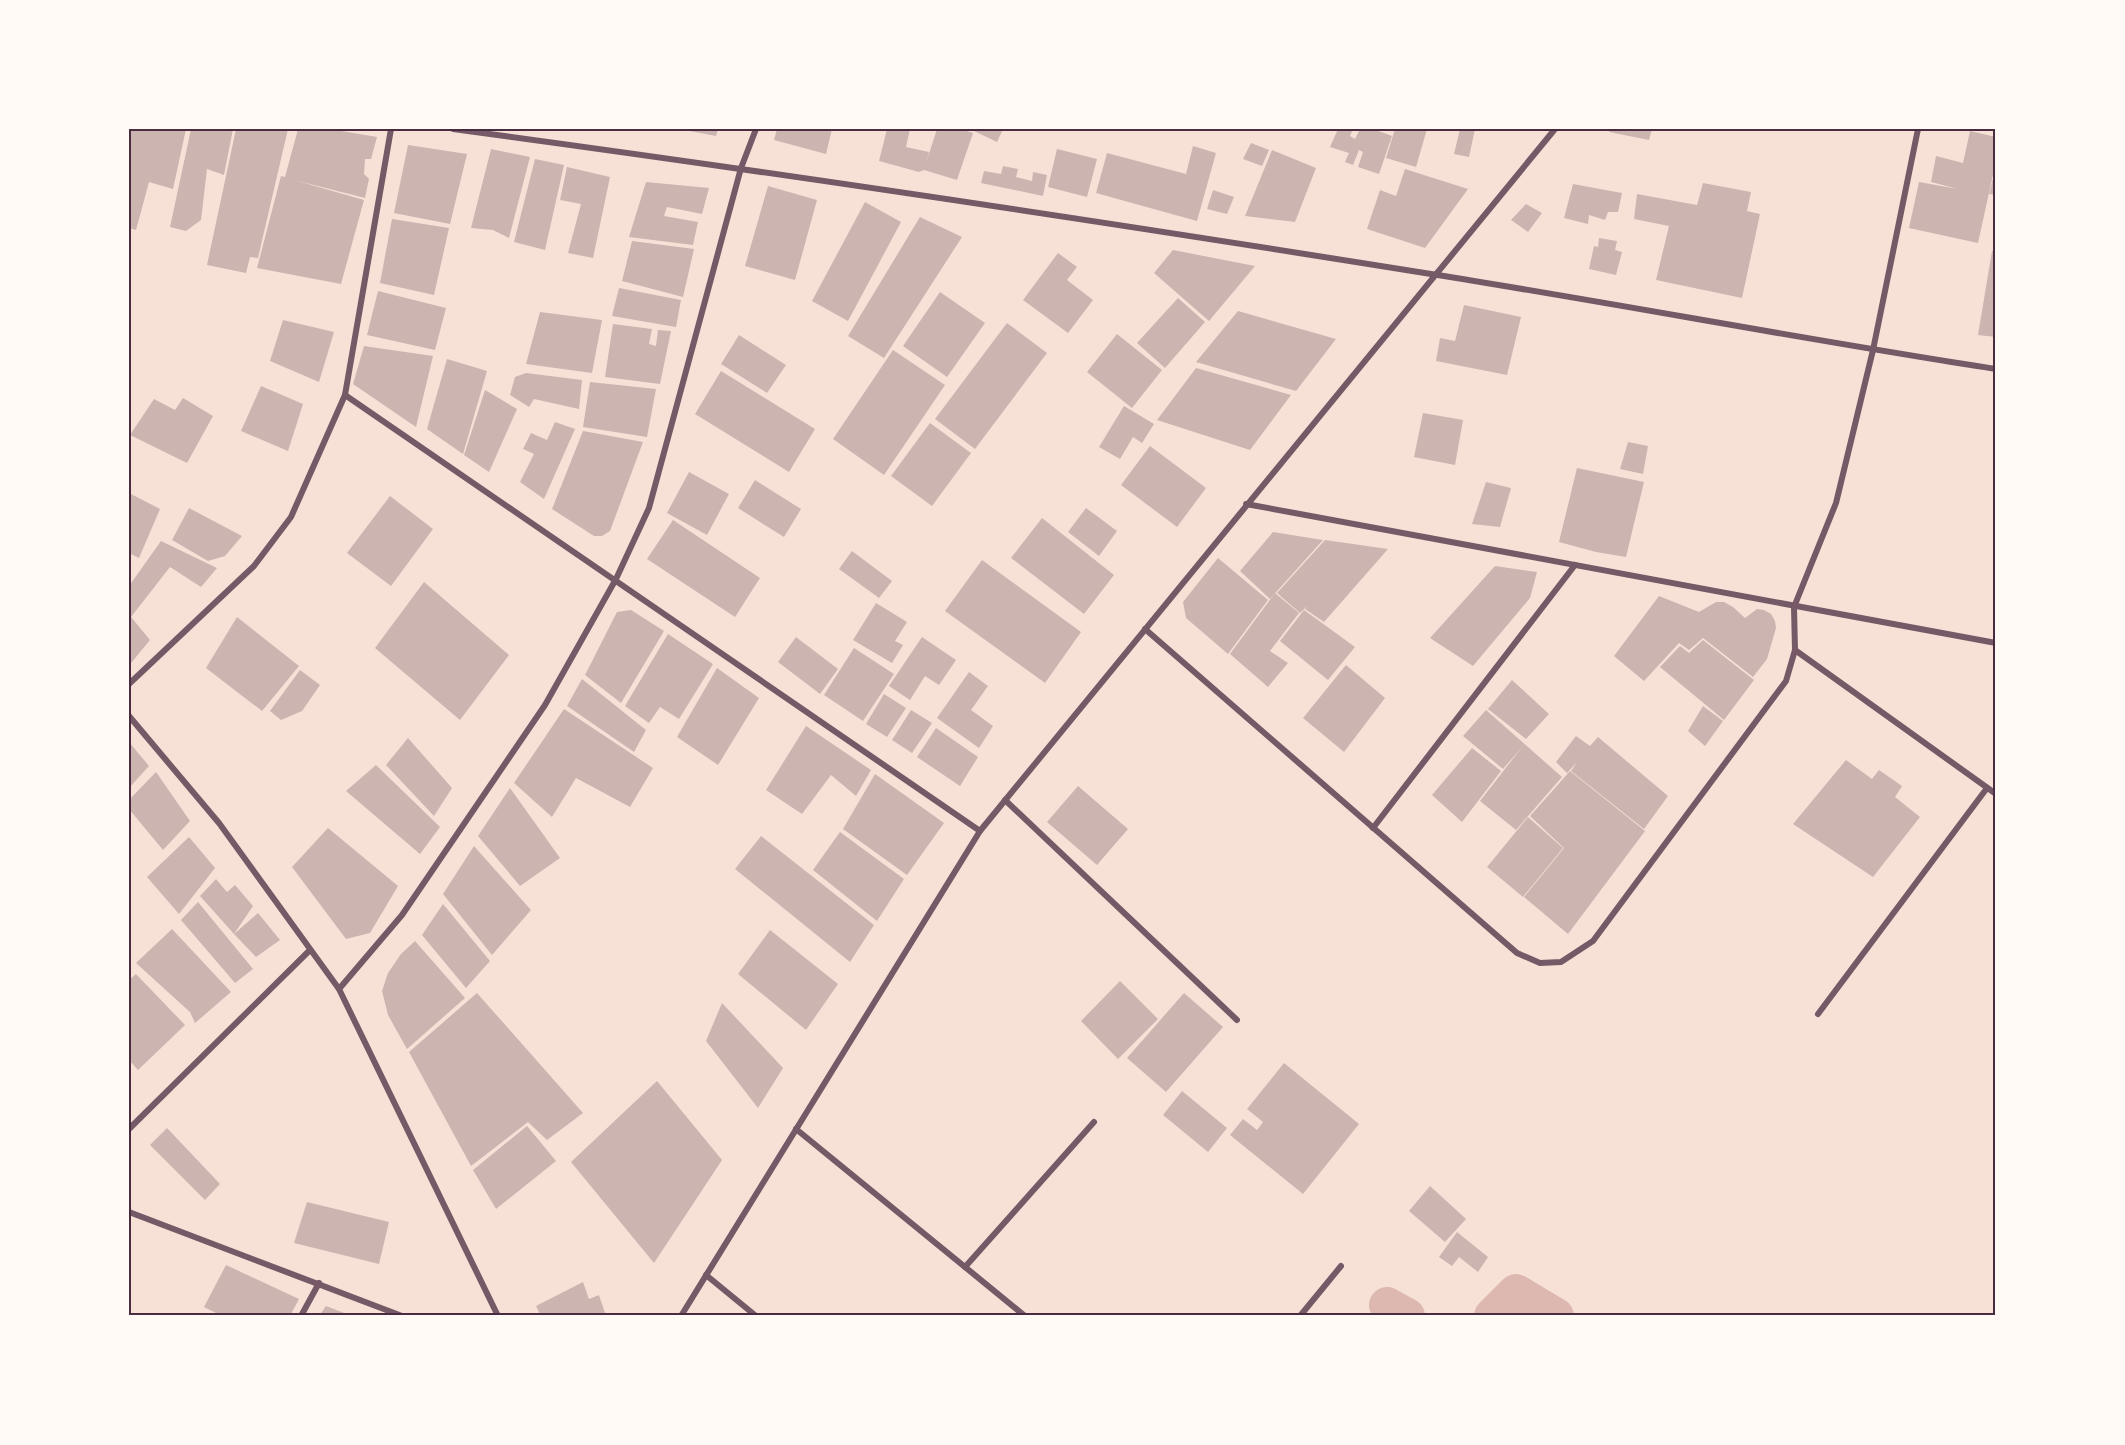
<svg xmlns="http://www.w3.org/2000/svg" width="2125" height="1445" font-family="'Work Sans',sans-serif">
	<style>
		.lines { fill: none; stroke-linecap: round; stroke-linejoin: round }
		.canal { stroke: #dcb8b0; stroke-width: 36 }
		.building { fill: #ccb4b1 }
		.minor { stroke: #755966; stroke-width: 6 }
		.neatline { fill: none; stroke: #4a2c40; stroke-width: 2 }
	</style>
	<rect width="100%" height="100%" fill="#f7e1d7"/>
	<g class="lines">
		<g class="canal">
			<polyline points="1387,1305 1407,1316"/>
			<polyline points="1492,1316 1516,1292 1556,1316"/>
		</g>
	</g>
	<g class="building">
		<polygon points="129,129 186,129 173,189 149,182 136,230 129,228"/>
		<polygon points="191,129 233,129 224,175 207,169 201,220 186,231 170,227"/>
		<polygon points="236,129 288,129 258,258 250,257 246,273 207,265"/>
		<polygon points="298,129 330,129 377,137 371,159 365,159 364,174 369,179 365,198 294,180 364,200 341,284 257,268 281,176 285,177"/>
		<polygon points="679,129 718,129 716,136"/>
		<polygon points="777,129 832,129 826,154 774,140"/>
		<polygon points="887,129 910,129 906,147 929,152 926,163 937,129 961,129 973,133 957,180 924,170 919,172 879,161"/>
		<polygon points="975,129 1003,129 997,142 974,131"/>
		<polygon points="1338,129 1353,129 1350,136 1355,139 1360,129 1373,129 1392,136 1379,174 1358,167 1363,152 1359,150 1353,165 1345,162 1349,153 1330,147"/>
		<polygon points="1395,129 1427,129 1416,167 1386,158"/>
		<polygon points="1460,129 1475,129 1469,157 1454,154"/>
		<polygon points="1610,129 1652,129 1649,140 1609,132"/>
		<polygon points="1970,131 1996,137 1996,161 1978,243 1909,228 1919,182 1958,189 1931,182 1936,156 1963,163"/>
		<polygon points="1251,143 1269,150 1262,166 1243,159"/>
		<polygon points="408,145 467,154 450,224 394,213"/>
		<polygon points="1193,146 1216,153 1197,221 1096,193 1107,153 1186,174"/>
		<polygon points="491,149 530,157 509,238 493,230 471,228"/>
		<polygon points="1057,149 1097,159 1087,197 1048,187"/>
		<polygon points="1272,150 1316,168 1295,222 1245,216"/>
		<polygon points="535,159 564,165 545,250 514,242"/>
		<polygon points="1003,166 1018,169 1016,177 1032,181 1033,172 1047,175 1043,196 981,183 984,171 1001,174"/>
		<polygon points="567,167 610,177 593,258 568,253 581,204 560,200"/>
		<polygon points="1405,169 1468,189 1425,248 1367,229 1380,190 1396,196"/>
		<polygon points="1995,171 1996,171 1996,195 1989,194"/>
		<polygon points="646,182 709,188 702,214 667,207 664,216 698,222 693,245 629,237"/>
		<polygon points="1703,183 1751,192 1747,211 1760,214 1742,298 1656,280 1669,226 1634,219 1637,194 1697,205"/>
		<polygon points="1573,184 1622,193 1618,212 1608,212 1605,220 1589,215 1588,224 1564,218"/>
		<polygon points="768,186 817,200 795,280 745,266"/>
		<polygon points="1213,190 1234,197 1227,214 1207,209"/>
		<polygon points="865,202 901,222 848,321 812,301"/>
		<polygon points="1526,204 1542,213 1528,232 1511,220"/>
		<polygon points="920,217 962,237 884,358 848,336"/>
		<polygon points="392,219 449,228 434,295 380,283"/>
		<polygon points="1599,238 1617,241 1615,250 1622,252 1616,275 1589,269 1594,246 1598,247"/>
		<polygon points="632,241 694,249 683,297 622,281"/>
		<polygon points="1173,250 1255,266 1209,321 1154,273"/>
		<polygon points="1992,251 1996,251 1996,337 1978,335"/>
		<polygon points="1058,253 1077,267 1067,280 1093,300 1068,333 1023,300"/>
		<polygon points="619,288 681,300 676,327 612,316"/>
		<polygon points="378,291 446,308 435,350 367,335"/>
		<polygon points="940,292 985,323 947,377 903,346"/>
		<polygon points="1178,298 1205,322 1165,368 1137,343"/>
		<polygon points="1464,305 1521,317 1507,375 1436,361 1440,338 1455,341"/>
		<polygon points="1238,311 1336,339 1296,391 1196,362"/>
		<polygon points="540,312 602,320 592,373 526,364"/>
		<polygon points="283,320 334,332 319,382 270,361"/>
		<polygon points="1007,323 1047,353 975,449 935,419"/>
		<polygon points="613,324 652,329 649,344 656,346 658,330 671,331 660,384 605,377"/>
		<polygon points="1117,334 1162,370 1132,408 1087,372"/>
		<polygon points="739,335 786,365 767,393 721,364"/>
		<polygon points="364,346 433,356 416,427 353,384"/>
		<polygon points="893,350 945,385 884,475 833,439"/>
		<polygon points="447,359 487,371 463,454 427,429"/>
		<polygon points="1196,368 1291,395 1250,450 1157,420"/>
		<polygon points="721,371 815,429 789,472 695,414"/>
		<polygon points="526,373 582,380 579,409 534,399 529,407 510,395 515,377"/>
		<polygon points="590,382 656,389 647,437 583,427"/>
		<polygon points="261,386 303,404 288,451 241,431"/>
		<polygon points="485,390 517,409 489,472 464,455"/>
		<polygon points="183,398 213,416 187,463 130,435 154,399 175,410"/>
		<polygon points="1124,406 1154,424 1142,443 1133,437 1120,459 1099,447"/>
		<polygon points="1423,413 1463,420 1455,465 1414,457"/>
		<polygon points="555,422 575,429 544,499 520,482 534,454 523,449 531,433 547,440"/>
		<polygon points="930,423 971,453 932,506 891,476"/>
		<polygon points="583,431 643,442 610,531 602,536 594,536 552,509"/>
		<polygon points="1628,442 1648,446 1643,474 1620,469"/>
		<polygon points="1150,446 1206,488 1177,527 1121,485"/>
		<polygon points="1577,468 1644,482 1626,557 1596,552 1559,542"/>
		<polygon points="689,472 729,494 707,535 667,513"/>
		<polygon points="755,480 801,509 784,537 738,508"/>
		<polygon points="1486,482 1511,488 1500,527 1472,524"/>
		<polygon points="129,493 160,509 139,558 129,553"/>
		<polygon points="390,496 433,529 391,586 347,553"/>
		<polygon points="189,508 242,536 225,556 208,561 172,540"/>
		<polygon points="1086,508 1117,531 1099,556 1068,532"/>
		<polygon points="1042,518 1114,575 1084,614 1011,558"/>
		<polygon points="673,520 760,578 735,617 647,559"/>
		<polygon points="1273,532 1323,540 1270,599 1240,571"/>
		<polygon points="1325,540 1388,549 1324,622 1305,609 1307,606 1300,613 1277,593"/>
		<polygon points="161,541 217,568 201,587 170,567 131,617 150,640 131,663 129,660 129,586"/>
		<polygon points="852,551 892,581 879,598 839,569"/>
		<polygon points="1218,558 1268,600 1228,654 1186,618 1183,602"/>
		<polygon points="982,560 1081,632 1045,683 945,611"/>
		<polygon points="1495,566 1537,572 1530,598 1473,666 1430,638"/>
		<polygon points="424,582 509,655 460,720 375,648"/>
		<polygon points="1275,593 1299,613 1270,651 1288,663 1268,687 1230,654"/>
		<polygon points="1659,596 1699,612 1716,602 1724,602 1733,607 1745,618 1757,609 1764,610 1771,614 1775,621 1776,628 1767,659 1753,677 1703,638 1689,650 1679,643 1644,681 1614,656"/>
		<polygon points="876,603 907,622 895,641 903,645 892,663 853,640"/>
		<polygon points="631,610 664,631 621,703 585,675 617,612"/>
		<polygon points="1304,610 1355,647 1328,680 1280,641"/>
		<polygon points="237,617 299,666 262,711 206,668"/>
		<polygon points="668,634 713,664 679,719 660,707 649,723 625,706"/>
		<polygon points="796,637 838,669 820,694 778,662"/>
		<polygon points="922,637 956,660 939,685 925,676 910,700 889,686"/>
		<polygon points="1703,640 1754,680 1724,720 1660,667 1680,646 1689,653"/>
		<polygon points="854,648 894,674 863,721 824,695"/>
		<polygon points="1346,665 1385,698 1344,752 1303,718"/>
		<polygon points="717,668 759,698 718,765 677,737"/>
		<polygon points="300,670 320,685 302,711 281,720 270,711"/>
		<polygon points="969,672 988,686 971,710 993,726 979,748 937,718"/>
		<polygon points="582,679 646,730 634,752 567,706"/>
		<polygon points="1512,680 1549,714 1526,739 1488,709"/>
		<polygon points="884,694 906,708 887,737 866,724"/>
		<polygon points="1703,706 1723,721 1705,746 1688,731"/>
		<polygon points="564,709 653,768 630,807 576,778 552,817 514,783"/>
		<polygon points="911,710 932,723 912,753 892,740"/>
		<polygon points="1486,710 1562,777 1516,830 1480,801 1522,747 1503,769 1463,736"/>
		<polygon points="806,726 871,770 856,796 831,775 802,814 766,790"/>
		<polygon points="936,728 978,757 960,786 917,757"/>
		<polygon points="1576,736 1590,746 1598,737 1668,796 1644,829 1571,771 1577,762 1567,773 1556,762"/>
		<polygon points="408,738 452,788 434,816 386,765"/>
		<polygon points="129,742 149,766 129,788"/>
		<polygon points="1472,748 1501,771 1462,822 1432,795"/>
		<polygon points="1846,760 1872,779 1879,770 1902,786 1895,797 1920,817 1873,877 1793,824"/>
		<polygon points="376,765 440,827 420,854 346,791"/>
		<polygon points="1570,771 1645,831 1568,934 1524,897 1564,848 1530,816"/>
		<polygon points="156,772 190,821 163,850 129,809 129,800"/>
		<polygon points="875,774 944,823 907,875 843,829"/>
		<polygon points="1078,786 1128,829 1097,865 1047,822"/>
		<polygon points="510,788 560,858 520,886 478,836"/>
		<polygon points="1528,817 1563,848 1523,897 1487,867"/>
		<polygon points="328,828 398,886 370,933 346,939 292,867"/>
		<polygon points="840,832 904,879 877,921 813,870"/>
		<polygon points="761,836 874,925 850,962 735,869"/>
		<polygon points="189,837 215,868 179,914 147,877"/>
		<polygon points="474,846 531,910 492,955 443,894"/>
		<polygon points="216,879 227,892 235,885 253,906 234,934 258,913 280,940 256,957 234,934 200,896"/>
		<polygon points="198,902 253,969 235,983 181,920"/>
		<polygon points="443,904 490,961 466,988 422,935"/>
		<polygon points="172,929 231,992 195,1023 190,1012 136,963"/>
		<polygon points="770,930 838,984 806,1030 738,974"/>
		<polygon points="415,941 465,998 407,1049 388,1015 382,991 388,973 401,954"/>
		<polygon points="136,974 185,1025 138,1070 129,1060 129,980"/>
		<polygon points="1120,981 1158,1019 1118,1059 1081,1021"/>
		<polygon points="477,993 583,1113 547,1140 528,1122 471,1166 409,1052"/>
		<polygon points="1184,993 1223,1027 1166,1092 1127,1058"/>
		<polygon points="722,1003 783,1068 758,1108 706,1041"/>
		<polygon points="1284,1063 1359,1124 1303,1194 1230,1135 1243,1119 1257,1130 1263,1122 1247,1109"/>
		<polygon points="657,1081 722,1160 654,1263 571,1162"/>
		<polygon points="1182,1091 1227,1128 1208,1152 1163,1115"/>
		<polygon points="527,1126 556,1161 496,1209 473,1170"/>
		<polygon points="167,1128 220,1184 205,1200 150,1145"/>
		<polygon points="1430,1186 1466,1219 1445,1242 1409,1211"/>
		<polygon points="307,1202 389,1222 379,1264 294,1243"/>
		<polygon points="1457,1232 1488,1257 1478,1272 1459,1257 1452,1266 1439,1257"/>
		<polygon points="226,1265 299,1299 290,1316 222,1316 204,1307"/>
		<polygon points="583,1282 589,1299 599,1295 606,1316 541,1316 536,1306"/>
		<polygon points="326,1306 352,1316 319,1316"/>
	</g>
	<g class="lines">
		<g class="minor">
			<path d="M453,129C780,173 1106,222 1431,274C1620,304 1807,340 1996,369"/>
			<polyline points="345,395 980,831"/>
			<polyline points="1246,504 1996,643"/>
			<polyline points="1145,629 1517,953 1540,963 1561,962 1593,941 1786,681 1795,650 1794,607 1836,503 1873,350 1918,129"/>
			<polyline points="1795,650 1996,794"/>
			<polyline points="129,684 254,566 291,517 345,395 391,129"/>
			<polyline points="129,716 219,823 339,989 498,1316"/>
			<polyline points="1005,800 1237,1020"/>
			<polyline points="1373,828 1575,565"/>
			<polyline points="339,989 402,915 545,705 616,579 649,508 741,168 756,129"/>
			<polyline points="1818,1014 1987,788"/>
			<polyline points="129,1129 310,950"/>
			<polyline points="796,1129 1025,1316"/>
			<polyline points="129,1212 402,1316"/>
			<polyline points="965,1267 1094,1122"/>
			<polyline points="706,1275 756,1316"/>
			<polyline points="301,1316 319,1283"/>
			<polyline points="681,1316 980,831 1555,129"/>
			<polyline points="1300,1316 1341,1266"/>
		</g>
	</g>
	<rect width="2125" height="1445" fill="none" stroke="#fffaf5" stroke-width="261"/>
	<rect x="130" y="130" width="1864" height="1184" class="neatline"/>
</svg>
